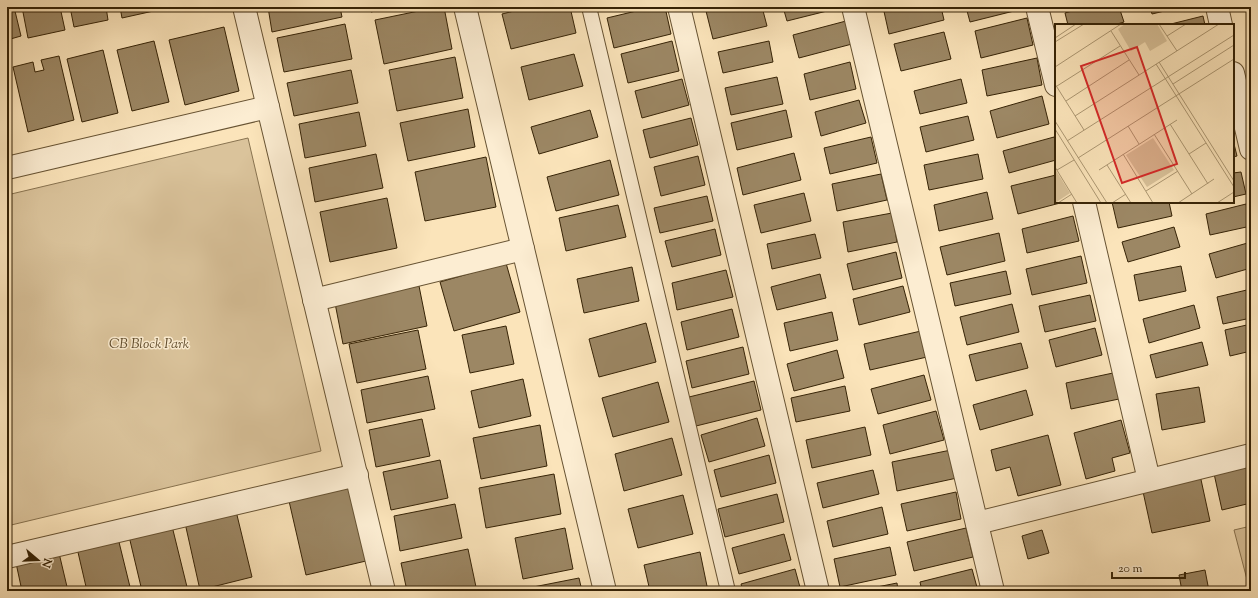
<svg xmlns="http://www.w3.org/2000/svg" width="1258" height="598" font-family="'Sorts Mill Goudy',serif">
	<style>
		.green { fill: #dac39b; stroke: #887350 }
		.building { fill: #9c8764; stroke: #362306 }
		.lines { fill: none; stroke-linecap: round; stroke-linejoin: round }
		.service-casing { stroke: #675333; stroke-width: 16 }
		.minor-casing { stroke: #675333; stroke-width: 24 }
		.service { stroke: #fcedd2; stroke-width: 14 }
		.minor { stroke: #fcedd2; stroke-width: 22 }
		.labels { text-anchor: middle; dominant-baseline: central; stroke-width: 3; stroke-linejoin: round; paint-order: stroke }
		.park-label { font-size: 14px; font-style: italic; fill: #5f4b2b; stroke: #fcedd2 }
		.inset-road { fill: none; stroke: #ac9772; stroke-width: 1 }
		.view { fill: #d62828; fill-opacity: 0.15; stroke: #d62828; stroke-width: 2 }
		.inset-edge { fill: none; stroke: #362306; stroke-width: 2 }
	</style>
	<rect width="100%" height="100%" fill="#fbe4ba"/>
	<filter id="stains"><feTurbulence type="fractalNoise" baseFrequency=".005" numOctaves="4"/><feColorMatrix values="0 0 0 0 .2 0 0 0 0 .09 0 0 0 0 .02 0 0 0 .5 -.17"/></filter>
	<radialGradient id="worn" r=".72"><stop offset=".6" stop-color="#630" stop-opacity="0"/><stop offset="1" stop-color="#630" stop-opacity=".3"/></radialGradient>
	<g class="green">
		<polygon points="248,138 321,451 7,526 7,195"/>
		<polygon points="1251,526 1251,591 1250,591 1234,530"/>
	</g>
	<g class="building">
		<polygon points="7,7 14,7 21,36 7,40"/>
		<polygon points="22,7 60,7 65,30 28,38"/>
		<polygon points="70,7 106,7 108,20 74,27"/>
		<polygon points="120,7 158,7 158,10 122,18"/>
		<polygon points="268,7 340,7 342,17 272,32"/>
		<polygon points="370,7 392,7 371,12"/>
		<polygon points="438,7 444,7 452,49 384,64 375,20"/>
		<polygon points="530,7 570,7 576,33 511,49 502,14"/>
		<polygon points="653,7 665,7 671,34 614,48 607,18"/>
		<polygon points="722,7 762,7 767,26 713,39 706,11"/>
		<polygon points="783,7 843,7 787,21"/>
		<polygon points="883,7 941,7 944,20 889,34"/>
		<polygon points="966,7 1021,7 1022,9 970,22"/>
		<polygon points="1086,7 1119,7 1124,22 1114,25 1068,25 1065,13"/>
		<polygon points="1150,7 1181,7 1152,14"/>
		<polygon points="1248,7 1251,7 1251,20"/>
		<polygon points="1203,16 1205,25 1167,25"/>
		<polygon points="1027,18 1033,45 981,58 975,31"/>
		<polygon points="846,21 852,44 799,58 793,35"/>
		<polygon points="345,24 352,59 284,72 277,38"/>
		<polygon points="224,27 239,91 185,105 169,40"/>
		<polygon points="944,32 951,59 901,71 894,44"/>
		<polygon points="154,41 169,102 132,111 117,50"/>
		<polygon points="672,41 679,71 628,83 621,54"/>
		<polygon points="769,41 773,62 723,73 718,52"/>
		<polygon points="103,50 118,113 82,122 67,59"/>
		<polygon points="574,54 583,86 529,100 521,67"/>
		<polygon points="59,56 74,120 28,132 13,67 33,62 35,72 44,70 41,60"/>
		<polygon points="455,57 463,98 397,111 389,70"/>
		<polygon points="1037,58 1042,85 987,96 982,70"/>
		<polygon points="850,62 856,89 810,100 804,74"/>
		<polygon points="351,70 358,103 294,116 287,83"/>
		<polygon points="777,77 783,104 731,115 725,88"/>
		<polygon points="682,79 689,105 642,118 635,91"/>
		<polygon points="961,79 967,103 920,114 914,91"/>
		<polygon points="1042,96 1049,124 997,138 990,111"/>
		<polygon points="859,100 866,123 821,136 815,112"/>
		<polygon points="468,109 475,147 408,161 400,123"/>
		<polygon points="590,110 598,137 539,154 531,127"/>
		<polygon points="786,110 792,137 737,150 731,123"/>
		<polygon points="359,112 366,146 305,158 299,124"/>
		<polygon points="968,116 974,140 926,152 920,127"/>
		<polygon points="691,118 698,145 650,158 643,130"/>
		<polygon points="7,126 11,145 7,146"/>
		<polygon points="871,137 877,163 830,174 824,148"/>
		<polygon points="1054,137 1056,143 1056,160 1009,173 1003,151"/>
		<polygon points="1233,140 1237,156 1233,157"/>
		<polygon points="794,153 801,180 743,195 737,168"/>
		<polygon points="376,154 383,188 315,202 309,168"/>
		<polygon points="978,154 983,179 929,190 924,165"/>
		<polygon points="698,156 705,185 661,196 654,167"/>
		<polygon points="486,157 496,207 425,221 415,172"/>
		<polygon points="610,160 619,195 556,211 547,177"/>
		<polygon points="1241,172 1246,194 1233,197 1233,173"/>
		<polygon points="881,174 887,200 837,211 832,184"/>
		<polygon points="1056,175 1056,202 1064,202 1018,214 1011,186"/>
		<polygon points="987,192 993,219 939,231 934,205"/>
		<polygon points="804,193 811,221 761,233 754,205"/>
		<polygon points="707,196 713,221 660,233 654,208"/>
		<polygon points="387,198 397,248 330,262 320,212"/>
		<polygon points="1112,202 1169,202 1172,216 1118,228"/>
		<polygon points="1246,204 1251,226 1210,235 1206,214"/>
		<polygon points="618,205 626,237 566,251 559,218"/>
		<polygon points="892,213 897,242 848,252 843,222"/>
		<polygon points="1073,216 1079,241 1027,253 1022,229"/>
		<polygon points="1174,227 1180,247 1128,262 1122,242"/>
		<polygon points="715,229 721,255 672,267 665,241"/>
		<polygon points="999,233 1005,261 947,275 940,247"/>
		<polygon points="815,234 821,258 772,269 767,244"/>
		<polygon points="1251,242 1251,268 1216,278 1209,254"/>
		<polygon points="896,252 902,278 853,290 847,264"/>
		<polygon points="1081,256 1087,283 1032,295 1026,269"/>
		<polygon points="506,263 520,312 454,331 440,282"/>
		<polygon points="1181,266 1186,291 1139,301 1134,275"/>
		<polygon points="632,267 639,301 584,313 577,279"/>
		<polygon points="726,270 733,297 677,310 672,283"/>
		<polygon points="1006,271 1011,294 955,306 950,283"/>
		<polygon points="820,274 826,298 777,310 771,287"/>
		<polygon points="418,281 427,326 343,344 334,298"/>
		<polygon points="903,286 910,312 859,325 853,299"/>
		<polygon points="1251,289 1251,318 1223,324 1217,297"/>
		<polygon points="1090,295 1096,321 1045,332 1039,306"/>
		<polygon points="1012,304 1019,332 967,345 960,317"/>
		<polygon points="1194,305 1200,328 1149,343 1143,319"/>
		<polygon points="732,309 739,337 687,350 681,322"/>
		<polygon points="832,312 838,340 790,351 784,323"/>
		<polygon points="646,323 656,362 599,377 589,339"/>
		<polygon points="1251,324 1251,351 1230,356 1225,330"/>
		<polygon points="506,326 514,364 470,373 462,335"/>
		<polygon points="1095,328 1102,355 1056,367 1049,340"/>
		<polygon points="418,330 426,369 357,383 349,344"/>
		<polygon points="921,331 927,357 870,370 864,344"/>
		<polygon points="1202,342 1208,365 1156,378 1150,355"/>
		<polygon points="1021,343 1028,368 976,381 969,355"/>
		<polygon points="743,347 749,374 692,388 686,361"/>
		<polygon points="837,350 844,378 794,391 787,364"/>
		<polygon points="1113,373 1119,399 1071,409 1066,383"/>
		<polygon points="924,375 931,400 878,414 871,389"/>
		<polygon points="428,376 435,409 367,423 361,390"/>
		<polygon points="1248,376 1251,376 1251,392"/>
		<polygon points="523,379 531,416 479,428 471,391"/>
		<polygon points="754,381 761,410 696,426 689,397"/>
		<polygon points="658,382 669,422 613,437 602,398"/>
		<polygon points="845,386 850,411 796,422 791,398"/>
		<polygon points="1199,387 1205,422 1162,430 1156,394"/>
		<polygon points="1026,390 1033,415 980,430 973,405"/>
		<polygon points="936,411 944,440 890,454 883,425"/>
		<polygon points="757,418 765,446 709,462 701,435"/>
		<polygon points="422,419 430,456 376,467 369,430"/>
		<polygon points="1121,420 1130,453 1112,458 1115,471 1086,479 1074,433"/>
		<polygon points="540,425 547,466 481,479 473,438"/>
		<polygon points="865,427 871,455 812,468 806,440"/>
		<polygon points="1048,435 1061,485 1018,496 1010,467 996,471 991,450"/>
		<polygon points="672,438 682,475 624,491 615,454"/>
		<polygon points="951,450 957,478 897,491 892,462"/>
		<polygon points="769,455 776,483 721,497 714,470"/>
		<polygon points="440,460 448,498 391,510 383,472"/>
		<polygon points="1251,461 1251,503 1222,510 1213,469"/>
		<polygon points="873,470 879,494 823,508 817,483"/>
		<polygon points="554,474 561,514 486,528 479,488"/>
		<polygon points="1200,475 1210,521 1152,533 1142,487"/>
		<polygon points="348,487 366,561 306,575 289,501"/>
		<polygon points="956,492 961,519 907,531 901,504"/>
		<polygon points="777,494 784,522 725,537 718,509"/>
		<polygon points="683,495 693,534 638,548 628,509"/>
		<polygon points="455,504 462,538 400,551 394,516"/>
		<polygon points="882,507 888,534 833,547 827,521"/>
		<polygon points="236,511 252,577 200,590 185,523"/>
		<polygon points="171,522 188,591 142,591 128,532"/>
		<polygon points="565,528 573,569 523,579 515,538"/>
		<polygon points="966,528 973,557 914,571 907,542"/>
		<polygon points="1042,530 1049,553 1028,559 1022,536"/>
		<polygon points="784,534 791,560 739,574 732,548"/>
		<polygon points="118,538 131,591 87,591 77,548"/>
		<polygon points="890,547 896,575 840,587 834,559"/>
		<polygon points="468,549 476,587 455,591 407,591 401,563"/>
		<polygon points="700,552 708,591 650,591 644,565"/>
		<polygon points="59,553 68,591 22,591 16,563"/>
		<polygon points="795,569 801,591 743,591 741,584"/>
		<polygon points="972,569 978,591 922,591 920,582"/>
		<polygon points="1205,570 1209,591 1182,591 1179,575"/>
		<polygon points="579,578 582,591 513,591"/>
		<polygon points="897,583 898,591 857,591"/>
		<polygon points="371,587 372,591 356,591"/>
	</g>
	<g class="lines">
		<g class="service-casing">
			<polyline id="service" points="589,7 728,591"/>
		</g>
		<g class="minor-casing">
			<g id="minor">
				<polyline points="244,7 384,591"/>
				<polyline points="465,7 605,591"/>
				<polyline points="679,7 818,591"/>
				<polyline points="853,7 993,591"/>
				<polyline points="1037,7 1056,85"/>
				<polyline points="1217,7 1221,25"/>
				<polyline points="1233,73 1251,149"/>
				<polyline points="7,168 268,107"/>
				<polyline points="1084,202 1149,480"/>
				<polyline points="314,300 523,249"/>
				<polyline points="977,523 1251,455"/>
				<polyline points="7,557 357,475"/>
			</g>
		</g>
		<use href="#service" class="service"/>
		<use href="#minor" class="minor"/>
	</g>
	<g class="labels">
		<g class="park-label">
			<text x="149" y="345">CB Block Park</text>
		</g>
	</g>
	<g transform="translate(1055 24)">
		<rect width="179" height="179" fill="#fbe4ba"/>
		<path d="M70,0H102L112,17L95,27L90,18L76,27L63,5ZM98,114L119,146L92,163L71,131ZM0,145L15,169L0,179Z" fill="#dac39b"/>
		<path class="inset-road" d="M104,0L122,27M56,7L84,51M112,12L131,0M0,14L21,0M0,18L29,0M104,38L179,157M101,40L179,163M0,43L66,0M0,60L29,106M118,60L179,21M2,62L65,22M11,77L74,36M20,92L164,0M0,97L52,179M115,100L153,160M73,102L84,120M0,105L46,179M99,110L137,170M12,117L179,11M68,130L98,179M134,130L151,119M23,134L179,35M52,141L76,179M0,143L22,179M2,146L19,136M44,146L122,96M91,167L123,147M3,179L17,170M57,179L71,170M123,179L159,155M162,179L179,168"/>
		<path class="view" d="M82,23L122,140L67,159L26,42Z"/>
		<rect width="179" height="179" class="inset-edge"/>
	</g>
	<rect width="1258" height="598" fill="none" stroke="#fbe4ba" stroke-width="24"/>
	<rect x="8" y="8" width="1242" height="582" fill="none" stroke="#362306" stroke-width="2"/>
	<rect x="12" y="12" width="1234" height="574" fill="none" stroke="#362306"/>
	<g transform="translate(38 560) rotate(109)" stroke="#fcedd2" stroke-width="3" paint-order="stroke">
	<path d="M0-3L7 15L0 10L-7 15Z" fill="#362306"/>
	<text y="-6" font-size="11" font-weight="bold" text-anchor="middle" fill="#362306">N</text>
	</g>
	<path d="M1112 572v6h73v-6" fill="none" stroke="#362306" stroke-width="2"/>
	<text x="1118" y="572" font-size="12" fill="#362306" stroke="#fcedd2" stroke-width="3" paint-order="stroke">20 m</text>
	<rect width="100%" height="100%" filter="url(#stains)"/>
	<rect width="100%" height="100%" fill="url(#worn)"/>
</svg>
